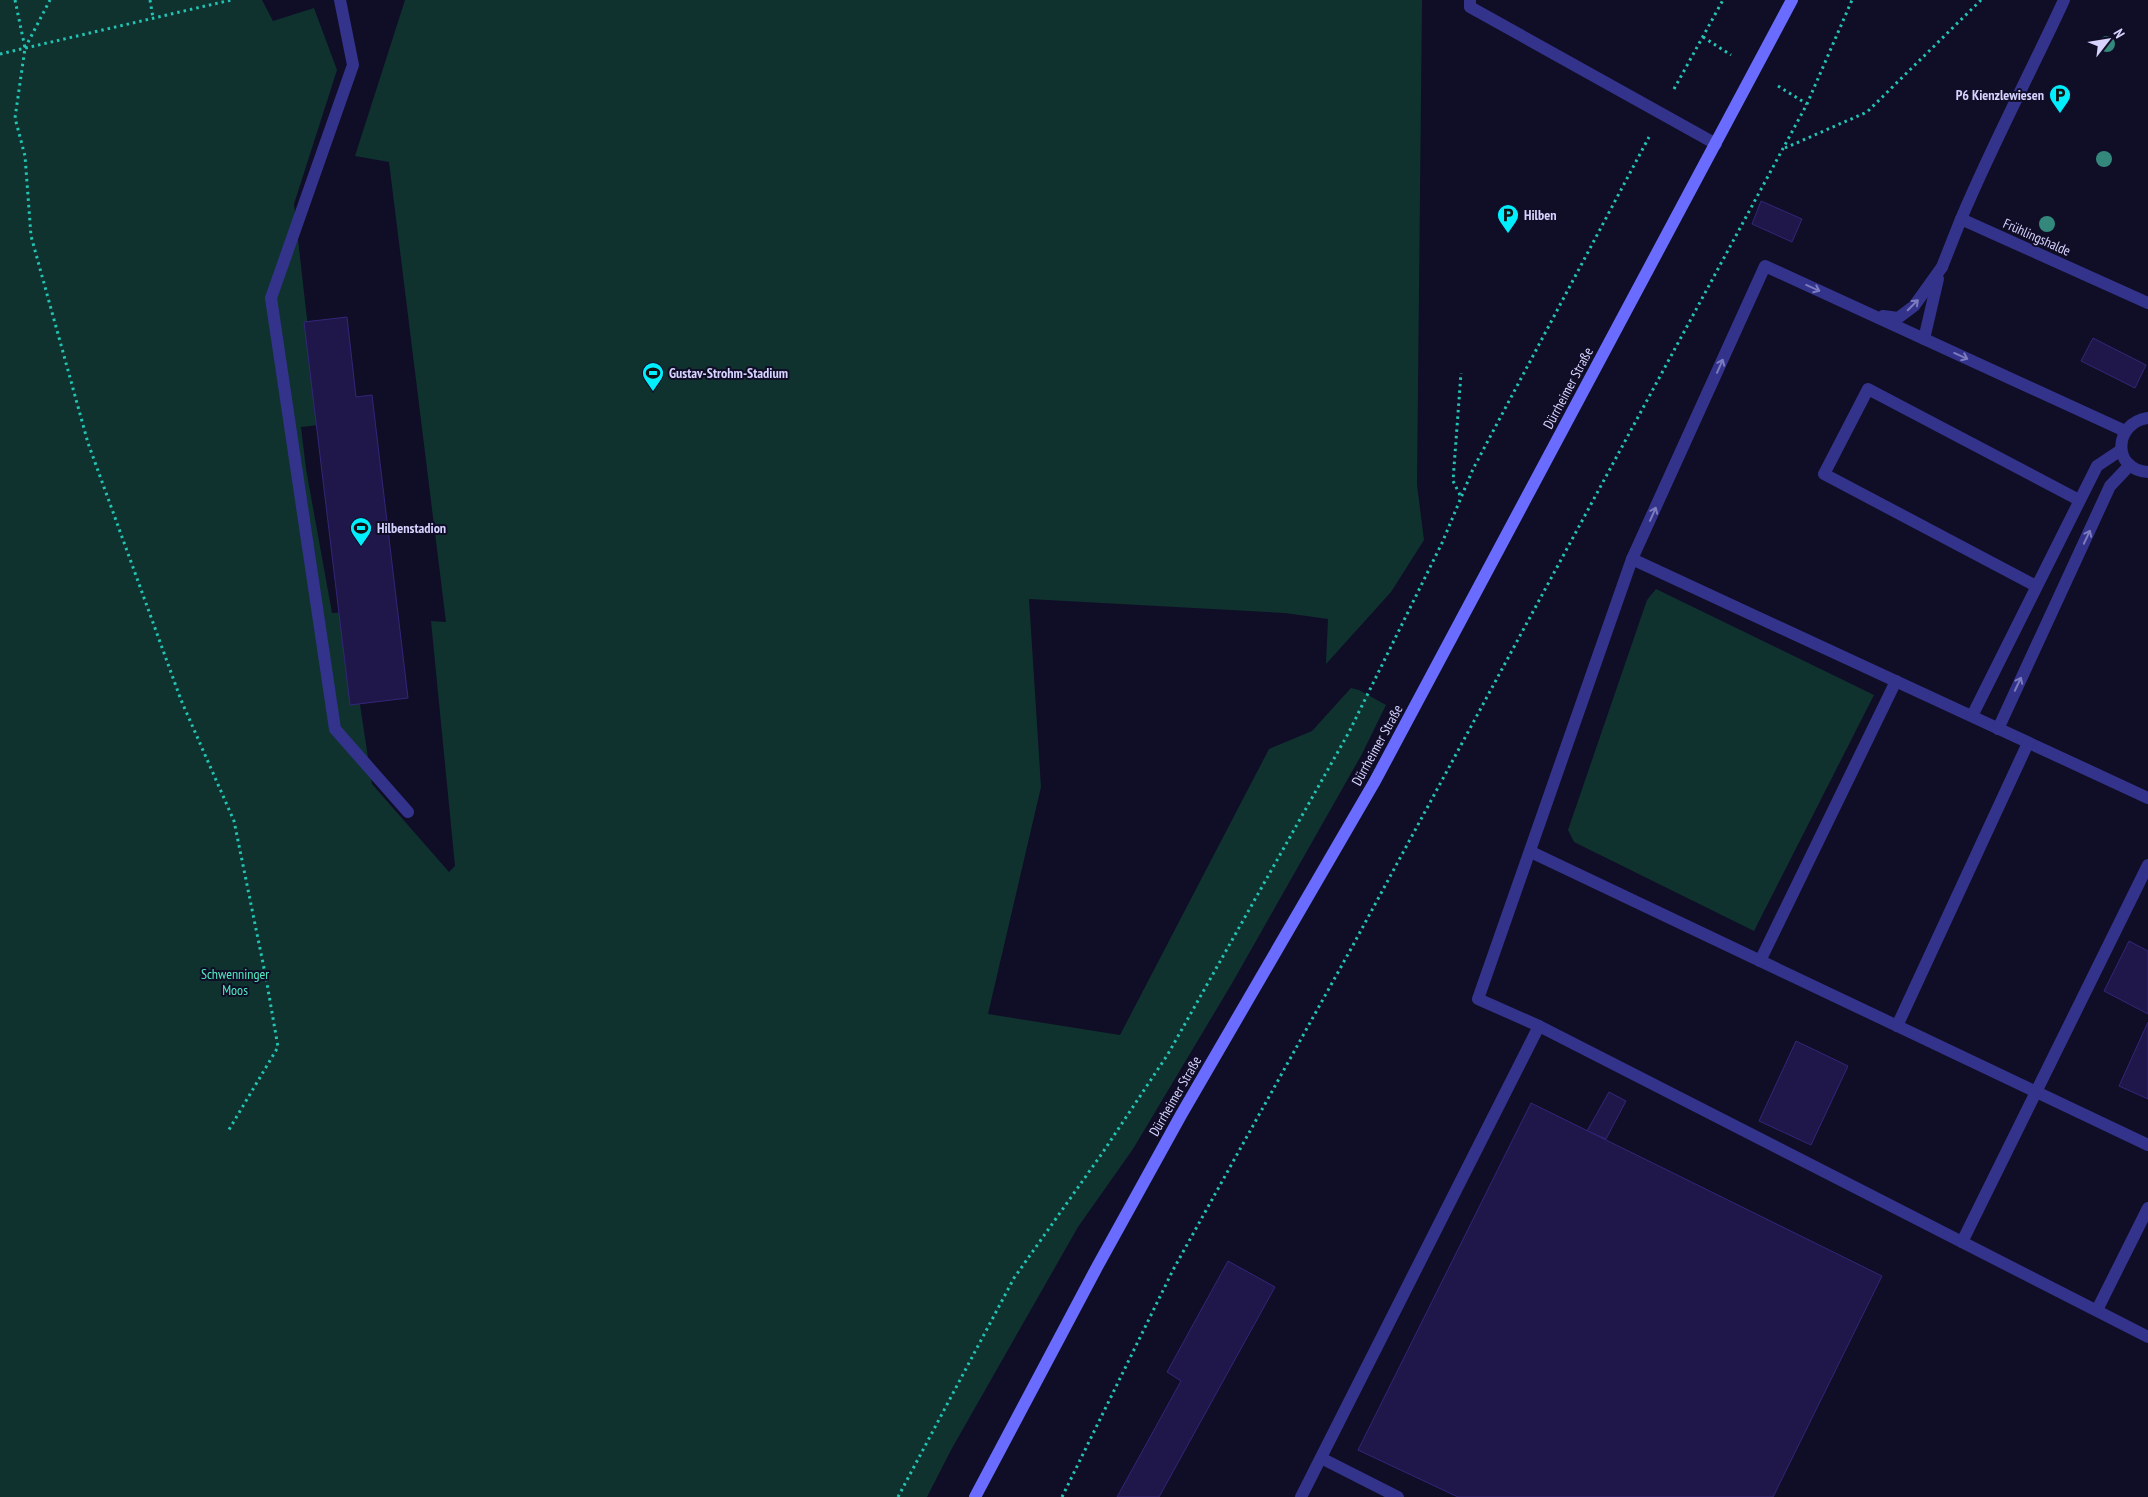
<svg xmlns="http://www.w3.org/2000/svg" width="2148" height="1497" font-family="'PT Sans Narrow',sans-serif">
	<style>
		.green { fill: #0f322f }
		.building { fill: #1f174a; stroke: #332679 }
		.lines { fill: none; stroke-linecap: round; stroke-linejoin: round }
		.path { stroke: #22c4b4; stroke-width: 3; stroke-dasharray: 2.5 4; stroke-linecap: butt }
		.service { stroke: #33338b; stroke-width: 12 }
		.minor { stroke: #33338b; stroke-width: 12 }
		.secondary { stroke: #6a6cff; stroke-width: 12 }
		.tree { fill: #34887b }
		.oneway { stroke: #7c7bbf }
		.labels { text-anchor: middle; dominant-baseline: central; stroke-width: 4; stroke-linejoin: round; paint-order: stroke }
		.poi-label { font-size: 14px; font-weight: bold; fill: #d6d3ff; stroke: #100d27; text-anchor: start }
		.street-label { font-size: 14px; fill: #d6d3ff; stroke: #100d27 }
		.park-label { font-size: 14px; fill: #52ecc0; stroke: #100d27 }
	</style>
	<rect width="100%" height="100%" fill="#100d27"/>
	<g class="green">
		<polygon points="0,0 262,0 273,21 314,8 337,70 294,204 319,425 301,427 306,469 332,613 346,612 372,784 449,872 455,866 431,621 446,622 389,162 355,156 405,0 1422,0 1417,485 1424,540 1391,592 1326,664 1328,619 1285,613 1029,599 1041,787 988,1014 1120,1035 1269,749 1312,731 1351,688 1359,690 1386,705 1362,754 1231,985 1133,1149 1078,1227 951,1450 927,1497 0,1497"/>
		<polygon points="1656,589 1874,695 1754,931 1574,842 1568,830 1647,600"/>
	</g>
	<g class="building">
		<polygon points="1761,201 1802,219 1792,242 1752,224"/>
		<polygon points="347,317 356,397 372,395 408,698 350,705 304,322"/>
		<polygon points="2093,338 2146,365 2135,388 2081,361"/>
		<polygon points="2129,941 2148,951 2148,1014 2104,991"/>
		<polygon points="2148,1022 2148,1099 2119,1086"/>
		<polygon points="1796,1041 1848,1066 1811,1145 1759,1121"/>
		<polygon points="1609,1092 1626,1101 1606,1139 1587,1131"/>
		<polygon points="1531,1103 1882,1276 1773,1497 1458,1497 1358,1450"/>
		<polygon points="1228,1261 1275,1287 1159,1497 1117,1497 1181,1381 1167,1372"/>
	</g>
	<g class="lines">
		<g class="path">
			<polyline points="15,0 25,48 15,118 25,156 31,236 88,443 181,700 234,821 266,978 278,1047 227,1133"/>
			<polyline points="150,0 153,18"/>
			<polyline points="1703,37 1731,55"/>
			<polyline points="25,48 50,0"/>
			<polyline points="0,54 231,0"/>
			<polyline points="1778,86 1807,104"/>
			<polyline points="1674,89 1723,0"/>
			<polyline points="1785,148 1867,112 1981,0"/>
			<polyline points="1460,495 1453,481 1461,373"/>
			<polyline points="898,1497 1014,1278 1103,1152 1168,1054 1349,732 1442,543 1473,469 1649,137"/>
			<polyline points="1062,1497 1173,1270 1352,947 1807,104 1852,0"/>
		</g>
		<g class="service">
			<polyline points="340,0 353,65 271,298 335,729 408,812"/>
			<path d="M1961,219C1992,145 2030,74 2064,0"/>
			<polyline points="1883,316 1898,318 1914,306 1942,267"/>
			<polyline points="1924,339 1938,279"/>
			<polyline points="2125,431 1765,266 1632,559 1478,999 1539,1026 2148,1337"/>
			<polyline points="1632,559 2148,798"/>
			<polyline points="2036,586 1824,474 1868,389 2079,500"/>
			<polyline points="1972,716 2097,466 2121,450"/>
			<polyline points="1531,852 2148,1145"/>
			<polyline points="1760,961 1896,681"/>
			<polyline points="1897,1026 2028,743"/>
			<polyline points="1962,1242 2148,865"/>
			<polyline points="2097,1310 2148,1208"/>
			<polyline points="1321,1458 1398,1497"/>
			<polyline points="1301,1497 1539,1026"/>
		</g>
		<g class="minor">
			<polyline points="1470,0 1470,7 1716,144"/>
			<polyline points="1942,267 1961,219 2148,303"/>
			<path d="M2148,418C2113,423 2112,470 2148,472"/>
			<polyline points="1998,729 2110,486 2130,465"/>
		</g>
		<polyline class="secondary" points="975,1497 1097,1267 1181,1115 1375,781 1792,0"/>
	</g>
	<g class="tree">
		<circle cx="2107" cy="44" r="8"/>
		<circle cx="2104" cy="159" r="8"/>
		<circle cx="2047" cy="224" r="8"/>
	</g>
	<defs><path id="oneway-shaft" d="M-6 0H5M1.5-3L5.5 0L1.5 3" fill="none" stroke-width="1.6" stroke-linecap="round" stroke-linejoin="round" transform="scale(1.25)"/></defs>
	<g class="oneway">
		<use href="#oneway-shaft" transform="translate(1813 288) rotate(24)"/>
		<use href="#oneway-shaft" transform="translate(1913 305) rotate(-45)"/>
		<use href="#oneway-shaft" transform="translate(1961 356) rotate(24)"/>
		<use href="#oneway-shaft" transform="translate(1720 366) rotate(-66)"/>
		<use href="#oneway-shaft" transform="translate(1653 514) rotate(-66)"/>
		<use href="#oneway-shaft" transform="translate(2087 537) rotate(-65)"/>
		<use href="#oneway-shaft" transform="translate(2018 684) rotate(-65)"/>
	</g>
	<defs>
		<g id="parking-pin" transform="scale(1.125)"><path d="M0 17L-7.5 6A9.5 9.5 0 1 1 7.5 6Z" fill="#00eefe" stroke="#100d27"/><path d="M-3.5-5.5H1a3.5 3.5 0 0 1 0 7H-1V5.5H-3.5ZM-1-3.4V-.6H.8a1.4 1.4 0 0 0 0-2.8Z" fill="#111"/></g>
		<g id="stadium-pin" transform="scale(1.125)"><path d="M0 17L-7.5 6A9.5 9.5 0 1 1 7.5 6Z" fill="#00eefe" stroke="#100d27"/><path d="M0-5a6.5 5 0 1 0 0 10a6.5 5 0 1 0 0-10ZM-3.5-1.8h7v3.6h-7Z" fill="#111"/></g>
	</defs>
	<g fill-rule="evenodd">
		<use href="#parking-pin" x="2060" y="95"/>
		<use href="#parking-pin" x="1508" y="215"/>
		<use href="#stadium-pin" x="653" y="373"/>
		<use href="#stadium-pin" x="361" y="528"/>
	</g>
	<g class="labels">
		<g class="poi-label">
			<text x="2044" y="95" text-anchor="end">P6 Kienzlewiesen</text>
			<text x="1524" y="215">Hilben</text>
			<text x="669" y="373">Gustav-Strohm-Stadium</text>
			<text x="377" y="528">Hilbenstadion</text>
		</g>
		<g class="street-label">
			<text transform="translate(2037 237) rotate(24)">Frühlingshalde</text>
			<text transform="translate(1568 388) rotate(-62)">Dürrheimer Straße</text>
			<text transform="translate(1377 745) rotate(-61)">Dürrheimer Straße</text>
			<text transform="translate(1175 1096) rotate(-60)">Dürrheimer Straße</text>
		</g>
		<g class="park-label">
			<text x="235" y="974">Schwenninger<tspan x="235" dy="16">Moos</tspan></text>
		</g>
	</g>
	<g transform="translate(2108 40) rotate(59)" stroke="#100d27" stroke-width="4" paint-order="stroke">
	<path d="M0-4L9 19L0 12L-9 19Z" fill="#d6d3ff"/>
	<text y="-8" font-size="14" font-weight="bold" text-anchor="middle" fill="#d6d3ff">N</text>
	</g>
</svg>
